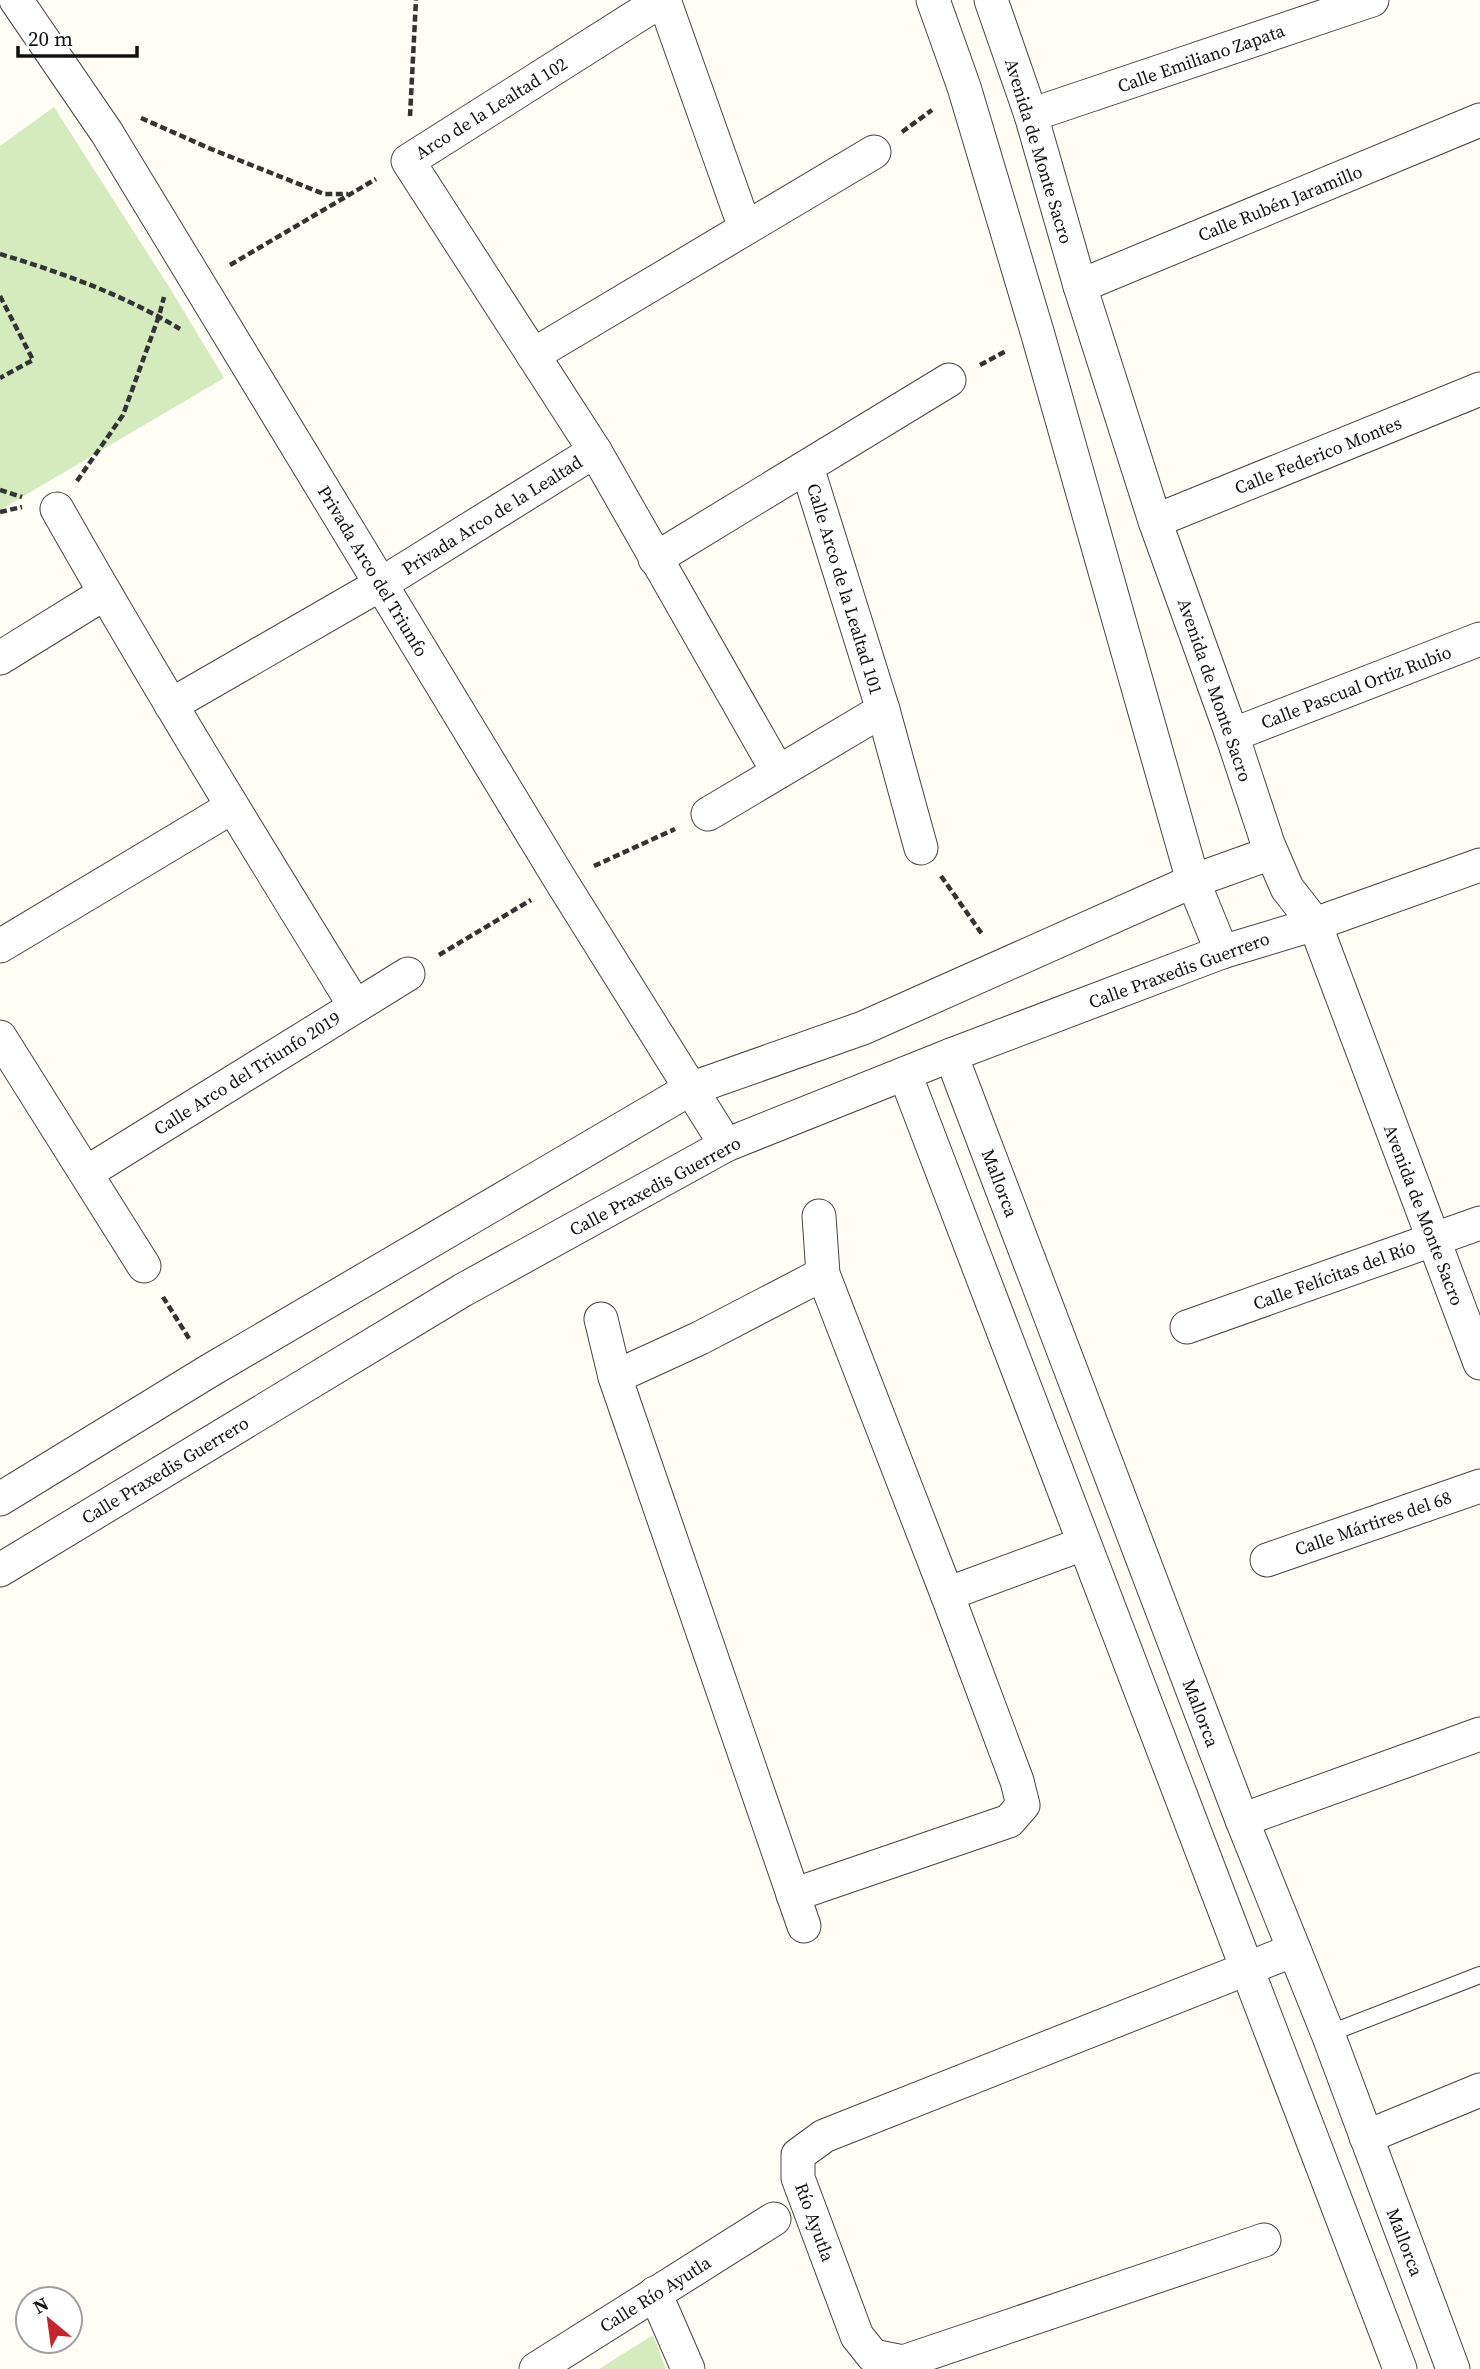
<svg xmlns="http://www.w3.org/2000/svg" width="1480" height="2369" font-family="'Source Serif 4',serif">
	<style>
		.green { fill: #d5ebbd }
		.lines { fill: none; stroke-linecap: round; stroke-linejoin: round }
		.lane-casing { stroke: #444; stroke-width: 18 }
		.street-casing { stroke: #444; stroke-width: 35 }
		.path { stroke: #333; stroke-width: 4.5; stroke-dasharray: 7 3.5; stroke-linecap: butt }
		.lane { stroke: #fff; stroke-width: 16 }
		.street { stroke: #fff; stroke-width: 33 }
		.labels { text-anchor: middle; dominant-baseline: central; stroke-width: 7; stroke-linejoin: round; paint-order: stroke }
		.street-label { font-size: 18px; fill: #111; stroke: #fff }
	</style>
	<rect width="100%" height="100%" fill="#fffdf5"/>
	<g class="green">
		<polygon points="54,107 171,290 224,378 0,510 0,146"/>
		<polygon points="653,2335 666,2369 599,2369"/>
	</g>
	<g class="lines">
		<g class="lane-casing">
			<polyline id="lane" points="1328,2034 1480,1975"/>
		</g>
		<g class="street-casing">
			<g id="street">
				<polyline points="16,0 107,133 561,881 726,1145"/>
				<polyline points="662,0 408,161 595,451 778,772"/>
				<polyline points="664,0 745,228"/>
				<polyline points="933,0 964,87 1038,335 1193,881 1222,952"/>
				<polyline points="991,0 1031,115 1080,286 1155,521 1232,735 1268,844 1287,888 1315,924 1480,1363"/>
				<polyline points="1031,115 1372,0"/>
				<polyline points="1080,286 1480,120"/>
				<polyline points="533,355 874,152"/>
				<polyline points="807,467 883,710 921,848"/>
				<path d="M57,509C152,677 254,842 355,1006"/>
				<polyline points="1155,521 1480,389"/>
				<polyline points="655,559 949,380"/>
				<polyline points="0,658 105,593"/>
				<polyline points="171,705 381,584 595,451"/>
				<polyline points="1232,735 1480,639"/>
				<polyline points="708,814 883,710"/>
				<polyline points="0,946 232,807"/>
				<polyline points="0,1037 144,1266"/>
				<polyline points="951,1055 1242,1820 1328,2034 1453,2369"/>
				<polyline points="905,1074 1400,2369"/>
				<polyline points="86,1173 408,974"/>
				<polyline points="601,1319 615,1377 804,1926"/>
				<polyline points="1187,1327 1480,1223"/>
				<polyline points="615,1377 700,1338 823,1274"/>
				<polyline points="0,1499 209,1371 690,1089 863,1028 1193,881 1271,853"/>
				<polyline points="1267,1560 1480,1486"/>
				<polyline points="0,1570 463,1290 726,1145 951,1055 1222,952 1315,924 1480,865"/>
				<polyline points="947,1594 1083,1544"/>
				<polyline points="1242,1820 1480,1734"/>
				<polyline points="793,1895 1009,1821 1023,1805 1017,1781 947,1594 823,1274 819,1216"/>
				<polyline points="1366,2137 1480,2090"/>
				<polyline points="1264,2240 903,2362 873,2356 857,2336 798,2178 798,2155 824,2136 1294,1950"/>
				<polyline points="655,2293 688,2369"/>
				<polyline points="536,2369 774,2219"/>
			</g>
		</g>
		<g class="path">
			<polyline points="410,116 416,0"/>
			<polyline points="141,118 211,149 324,194 348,194"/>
			<polyline points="902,132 932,110"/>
			<path d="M0,254C63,273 124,295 180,329"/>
			<polyline points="230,265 376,179"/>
			<polyline points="0,296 33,360 0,378"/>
			<polyline points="980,365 1006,351"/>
			<polyline points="77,481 123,415 159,316 164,297"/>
			<polyline points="0,490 22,497"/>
			<polyline points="0,512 22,507"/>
			<polyline points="594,866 675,829"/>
			<polyline points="941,876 982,934"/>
			<polyline points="439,955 531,900"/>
			<polyline points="163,1297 190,1340"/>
		</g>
		<use href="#lane" class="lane"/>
		<use href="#street" class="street"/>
	</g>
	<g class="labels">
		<g class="street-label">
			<text transform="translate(1201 58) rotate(-19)">Calle Emiliano Zapata</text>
			<text transform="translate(491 108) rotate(-32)">Arco de la Lealtad 102</text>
			<text transform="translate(1039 151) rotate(73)">Avenida de Monte Sacro</text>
			<text transform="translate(1280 203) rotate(-22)">Calle Rubén Jaramillo</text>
			<text transform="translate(1318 455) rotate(-22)">Calle Federico Montes</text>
			<text transform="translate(492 515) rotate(-32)">Privada Arco de la Lealtad</text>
			<text transform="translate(373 571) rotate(59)">Privada Arco del Triunfo</text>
			<text transform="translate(845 589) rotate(73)">Calle Arco de la Lealtad 101</text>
			<text transform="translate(1356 687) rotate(-21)">Calle Pascual Ortiz Rubio</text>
			<text transform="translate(1215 690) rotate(71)">Avenida de Monte Sacro</text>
			<text transform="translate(1179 970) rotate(-20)">Calle Praxedis Guerrero</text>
			<text transform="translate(247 1073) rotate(-32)">Calle Arco del Triunfo 2019</text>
			<text transform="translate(1000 1183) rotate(69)">Mallorca</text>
			<text transform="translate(655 1186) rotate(-28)">Calle Praxedis Guerrero</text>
			<text transform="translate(1424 1215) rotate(69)">Avenida de Monte Sacro</text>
			<text transform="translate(1334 1275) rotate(-20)">Calle Felícitas del Río</text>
			<text transform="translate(165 1470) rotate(-31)">Calle Praxedis Guerrero</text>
			<text transform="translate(1373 1523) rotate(-19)">Calle Mártires del 68</text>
			<text transform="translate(1201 1713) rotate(69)">Mallorca</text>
			<text transform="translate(815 2222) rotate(70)">Río Ayutla</text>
			<text transform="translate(1405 2242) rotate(69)">Mallorca</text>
			<text transform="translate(655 2294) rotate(-32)">Calle Río Ayutla</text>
		</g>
	</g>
	<g transform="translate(49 2320) rotate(331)"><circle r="33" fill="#ffffff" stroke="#a0a0a0" stroke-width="2"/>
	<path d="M0-5L12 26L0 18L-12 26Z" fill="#c4262e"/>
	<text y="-10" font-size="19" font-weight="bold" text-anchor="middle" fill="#111111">N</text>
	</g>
	<path d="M18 46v10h119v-10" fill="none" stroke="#111111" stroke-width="3.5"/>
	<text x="28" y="46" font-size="21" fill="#111111" stroke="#ffffff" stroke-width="5" paint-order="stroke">20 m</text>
</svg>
